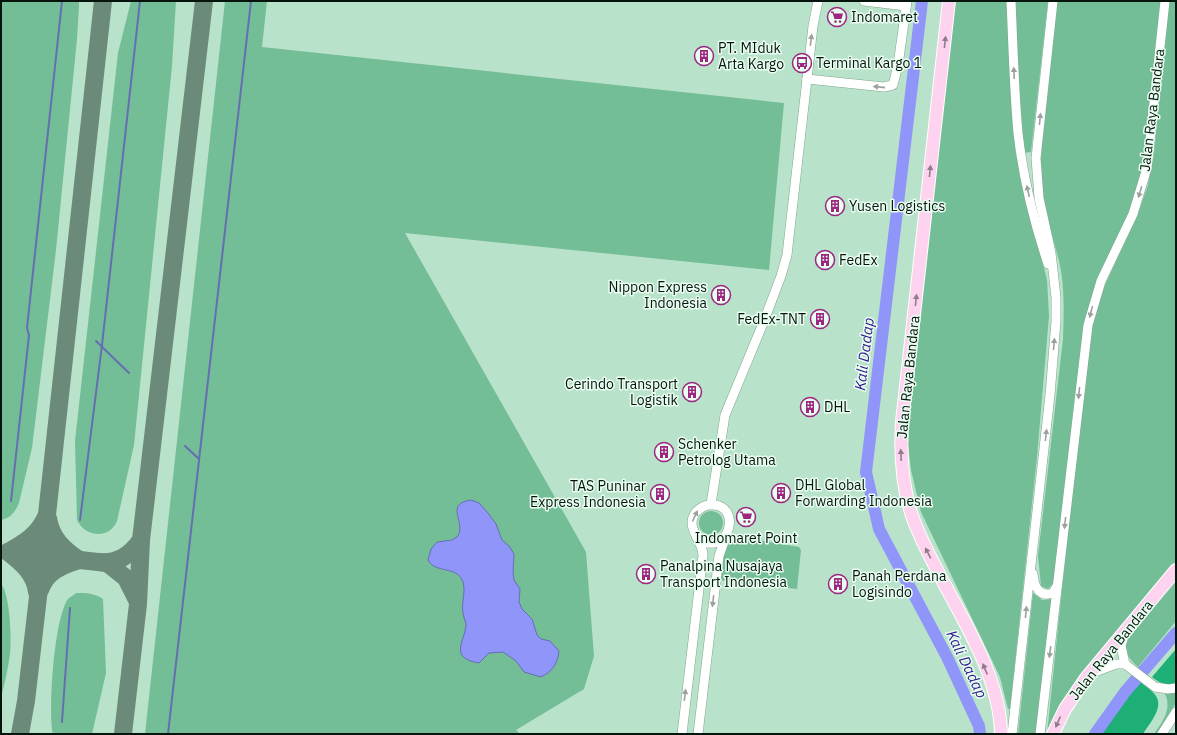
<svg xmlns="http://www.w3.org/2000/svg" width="1177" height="735" font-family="'IBM Plex Sans',sans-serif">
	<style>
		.green { fill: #73be96 }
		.forest { fill: #1daf75 }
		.water { fill: #9095f9; stroke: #666eb2 }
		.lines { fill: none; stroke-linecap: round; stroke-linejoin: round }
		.stream { stroke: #666eb2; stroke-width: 2 }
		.river { stroke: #9095f9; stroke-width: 12 }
		.taxiway { stroke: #6c8a79; stroke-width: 18 }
		.tertiary-casing { stroke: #80a690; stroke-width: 10 }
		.primary-casing { stroke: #fff; stroke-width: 14 }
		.tertiary { stroke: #fff; stroke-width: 9 }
		.primary { stroke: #fdd3ef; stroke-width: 12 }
		.oneway { fill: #9ba19e }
		.oneway2 { fill: #8d7d89 }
		.labels { text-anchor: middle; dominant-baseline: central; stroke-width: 3; stroke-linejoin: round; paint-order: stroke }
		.poi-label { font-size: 14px; fill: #05140c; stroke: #e9fdf1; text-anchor: start }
		.street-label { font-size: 14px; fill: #05140c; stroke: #e9fdf1 }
		.water-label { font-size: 15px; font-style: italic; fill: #2f1b8f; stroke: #e9fdf1 }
	</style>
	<rect width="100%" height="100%" fill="#b9e2ca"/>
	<g class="green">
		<path d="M1,1H79V6L77,39L56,250L32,448L19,503C15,512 11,518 1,520Z"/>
		<path d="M131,1H176L172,66L134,445L117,521C109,540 85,537 77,520L75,441L118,53Z"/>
		<polygon points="225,1 267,1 262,47 784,103 769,270 405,233 586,552 594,656 584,689 516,730 520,734 145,734"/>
		<polygon points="955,1 1048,1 1031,152 1017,154 1047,280 1049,316 1037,457 1010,709 1008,709 1000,677 921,512 911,470 908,444 911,396"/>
		<path d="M1057,1H1163L1147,151L1133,206L1094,291L1055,581L1048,589L1041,586L1038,556L1063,339C1064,312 1065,283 1058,257C1050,227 1043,205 1041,174C1040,152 1044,129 1046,107C1050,72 1053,36 1057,1Z"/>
		<polygon points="1169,1 1176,1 1176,563 1047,734 1076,454 1091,331 1099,298 1137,216 1148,185 1154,154"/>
		<circle cx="711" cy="523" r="12"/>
		<polygon points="746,538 799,547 801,550 797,589 718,580 724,548 733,541"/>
		<path d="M1176,579V621L1138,667C1129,659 1125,653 1126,641Z"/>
		<path d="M1,584C10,593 12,641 10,654C8,668 5,683 1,697Z"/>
		<path d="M76,593C86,593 94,593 103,599L106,673L92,734H53C48,709 54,619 68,599C70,597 74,595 76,593Z"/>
		<polygon points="1033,593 1042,600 1053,599 1038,734 1018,734"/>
		<path d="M1164,692H1176V703L1156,734H1154C1163,721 1173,708 1164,692Z"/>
	</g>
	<g class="forest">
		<path d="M1176,649V684C1165,685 1161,684 1152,677Z"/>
		<path d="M1139,681C1144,685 1152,690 1156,696C1164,708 1149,724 1143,734H1097Z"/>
	</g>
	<path class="water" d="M471,500L479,503L488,513L496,524L502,540L509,546L514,554L513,572L514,580L520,589L519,602L522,609L532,619L537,635L541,639L550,641L559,651C558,663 552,672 541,677L524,672L516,661L503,652L489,653L479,663C448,658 465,641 466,625C466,621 463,617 463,613C461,603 466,592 463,582C457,565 435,574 428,560L431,549L437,542L452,540L458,536C466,522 444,504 471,500Z"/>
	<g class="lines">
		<g class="stream">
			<polyline points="96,341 129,373"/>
			<polyline points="185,446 199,459"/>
			<polyline points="11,501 29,335 27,328 62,1"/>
			<polyline points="80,520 102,345 140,1"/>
			<polyline points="62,722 70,608"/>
			<polyline points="168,734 251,1"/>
		</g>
		<g class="river">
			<polyline points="922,1 866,472 879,529 947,657 979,726 980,734"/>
			<polyline points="1095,734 1125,692 1176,633"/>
		</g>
		<g class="taxiway">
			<path d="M12,553L8,552C24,543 38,535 46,517"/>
			<path d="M99,562C118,564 130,555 141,540"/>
			<path d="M40,590C46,572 62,565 79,560C63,549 51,538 48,518"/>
			<path d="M37,592C35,574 22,563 8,552L107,563L126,578L137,600"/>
			<polyline points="20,734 26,701 38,597 103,1"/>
			<polyline points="123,734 138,604 141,540 204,1"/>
		</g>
		<g class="tertiary-casing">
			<g id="tertiary">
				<polyline points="864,1 906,6"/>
				<path d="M1011,1C1013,45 1014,89 1018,133C1023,177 1034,222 1048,264"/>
				<polyline points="807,79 884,87 893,85 898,65 907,1"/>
				<polyline points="711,504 725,415 764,321 781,276 787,255 813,26 818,1"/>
				<path d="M1033,574C1034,586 1039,598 1053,593L1057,586"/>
				<polyline points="1124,636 1121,646 1125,664 1155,687 1168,689 1176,688"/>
				<polyline points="1092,673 1116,664 1125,664"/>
				<path d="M682,734L703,555C703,540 684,527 696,512C700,508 704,505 710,505C745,502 728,564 696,536"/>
				<polyline points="698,734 719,556 726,536"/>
				<polyline points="1012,734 1050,395 1056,321 1056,297 1051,253 1039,198 1036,158 1053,1"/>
				<polyline points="1040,734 1088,325 1101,281 1133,214 1147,168 1165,1"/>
				<polyline points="1162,734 1176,712"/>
			</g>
		</g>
		<g class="primary-casing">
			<g id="primary">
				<path d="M949,1L902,422C900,455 902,490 914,521C939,588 1000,661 1001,734"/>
				<polyline points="1053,734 1065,709 1086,678 1176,570"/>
			</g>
		</g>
		<use href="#tertiary" class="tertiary"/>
		<use href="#primary" class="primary"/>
	</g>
	<defs><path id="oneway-solid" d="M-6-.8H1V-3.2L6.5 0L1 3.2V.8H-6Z"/></defs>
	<g class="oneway">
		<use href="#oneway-solid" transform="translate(811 40) rotate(-83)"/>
		<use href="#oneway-solid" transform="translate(1014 73) rotate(-92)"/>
		<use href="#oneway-solid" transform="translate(879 87) rotate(-174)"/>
		<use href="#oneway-solid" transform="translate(1040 119) rotate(-84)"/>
		<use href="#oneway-solid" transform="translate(1028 191) rotate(-103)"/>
		<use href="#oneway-solid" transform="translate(1140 192) rotate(107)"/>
		<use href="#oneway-solid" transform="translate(1091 312) rotate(104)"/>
		<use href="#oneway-solid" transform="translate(1054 344) rotate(-85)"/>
		<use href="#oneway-solid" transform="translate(1079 393) rotate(96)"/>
		<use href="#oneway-solid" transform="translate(1046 435) rotate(-84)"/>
		<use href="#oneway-solid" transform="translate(695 516) rotate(-65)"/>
		<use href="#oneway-solid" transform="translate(1065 523) rotate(96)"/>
		<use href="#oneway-solid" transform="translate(713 601) rotate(97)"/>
		<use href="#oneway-solid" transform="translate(1026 612) rotate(-84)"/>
		<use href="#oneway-solid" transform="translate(1050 652) rotate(97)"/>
		<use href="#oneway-solid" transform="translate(685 695) rotate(-83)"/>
	</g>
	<g class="oneway2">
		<use href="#oneway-solid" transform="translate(945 42) rotate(-84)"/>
		<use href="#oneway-solid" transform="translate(930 171) rotate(-84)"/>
		<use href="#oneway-solid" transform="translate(916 300) rotate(-84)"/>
		<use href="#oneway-solid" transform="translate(901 455) rotate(-92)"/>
		<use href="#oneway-solid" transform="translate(928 553) rotate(-117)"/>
		<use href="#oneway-solid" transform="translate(985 669) rotate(-113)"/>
		<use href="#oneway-solid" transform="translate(1058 722) rotate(114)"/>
	</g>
	<defs>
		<g id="supermarket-ring" transform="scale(1)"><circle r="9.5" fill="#e9fdf1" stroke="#9c2680" stroke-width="1.5"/><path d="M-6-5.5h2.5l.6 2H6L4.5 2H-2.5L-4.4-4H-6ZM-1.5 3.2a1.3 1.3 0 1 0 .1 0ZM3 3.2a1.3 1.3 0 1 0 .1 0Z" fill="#9c2680"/></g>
		<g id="building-ring" transform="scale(1)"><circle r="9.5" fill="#e9fdf1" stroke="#9c2680" stroke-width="1.5"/><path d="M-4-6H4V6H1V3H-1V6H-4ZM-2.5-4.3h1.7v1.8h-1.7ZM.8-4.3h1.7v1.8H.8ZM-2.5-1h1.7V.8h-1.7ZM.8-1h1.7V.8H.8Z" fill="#9c2680"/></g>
		<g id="bus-ring" transform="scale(1)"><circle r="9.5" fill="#e9fdf1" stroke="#9c2680" stroke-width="1.5"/><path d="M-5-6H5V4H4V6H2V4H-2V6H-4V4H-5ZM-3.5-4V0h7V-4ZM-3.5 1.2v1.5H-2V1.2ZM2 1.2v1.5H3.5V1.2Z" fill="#9c2680"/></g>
	</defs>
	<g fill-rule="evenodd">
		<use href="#supermarket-ring" x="837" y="17"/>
		<use href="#building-ring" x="704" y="56"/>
		<use href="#bus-ring" x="802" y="63"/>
		<use href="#building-ring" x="835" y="206"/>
		<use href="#building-ring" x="825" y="260"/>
		<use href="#building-ring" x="721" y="295"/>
		<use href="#building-ring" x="820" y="319"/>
		<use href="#building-ring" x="692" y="392"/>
		<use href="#building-ring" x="810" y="407"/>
		<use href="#building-ring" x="664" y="452"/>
		<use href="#building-ring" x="781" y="493"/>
		<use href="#building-ring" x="660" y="494"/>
		<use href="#supermarket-ring" x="746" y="517"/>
		<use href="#building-ring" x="646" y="574"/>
		<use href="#building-ring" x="838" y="584"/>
	</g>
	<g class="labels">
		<g class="poi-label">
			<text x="851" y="17">Indomaret</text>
			<text x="718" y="48">PT. MIduk<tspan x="718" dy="16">Arta Kargo</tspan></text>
			<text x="816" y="63">Terminal Kargo 1</text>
			<text x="849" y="206">Yusen Logistics</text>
			<text x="839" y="260">FedEx</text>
			<text x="707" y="287" text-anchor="end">Nippon Express<tspan x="707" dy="16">Indonesia</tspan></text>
			<text x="806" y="319" text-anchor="end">FedEx-TNT</text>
			<text x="678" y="384" text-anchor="end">Cerindo Transport<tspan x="678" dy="16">Logistik</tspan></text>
			<text x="824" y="407">DHL</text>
			<text x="678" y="444">Schenker<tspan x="678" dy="16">Petrolog Utama</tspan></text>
			<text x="795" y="485">DHL Global<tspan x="795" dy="16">Forwarding Indonesia</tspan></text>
			<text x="646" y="486" text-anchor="end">TAS Puninar<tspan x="646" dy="16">Express Indonesia</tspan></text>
			<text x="746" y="538" text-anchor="middle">Indomaret Point</text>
			<text x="660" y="566">Panalpina Nusajaya<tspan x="660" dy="16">Transport Indonesia</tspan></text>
			<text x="852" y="576">Panah Perdana<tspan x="852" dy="16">Logisindo</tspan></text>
		</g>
		<g class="street-label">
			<text transform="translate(1152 110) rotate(-83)">Jalan Raya Bandara</text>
			<text transform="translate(908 377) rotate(-84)">Jalan Raya Bandara</text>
			<text transform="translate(1111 650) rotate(-51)">Jalan Raya Bandara</text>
		</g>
		<g class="water-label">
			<text transform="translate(864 354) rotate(-83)">Kali Dadap</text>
			<text transform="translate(967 664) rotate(64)">Kali Dadap</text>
		</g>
	</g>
	<rect width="1177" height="735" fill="none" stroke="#05140c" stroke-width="4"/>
</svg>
